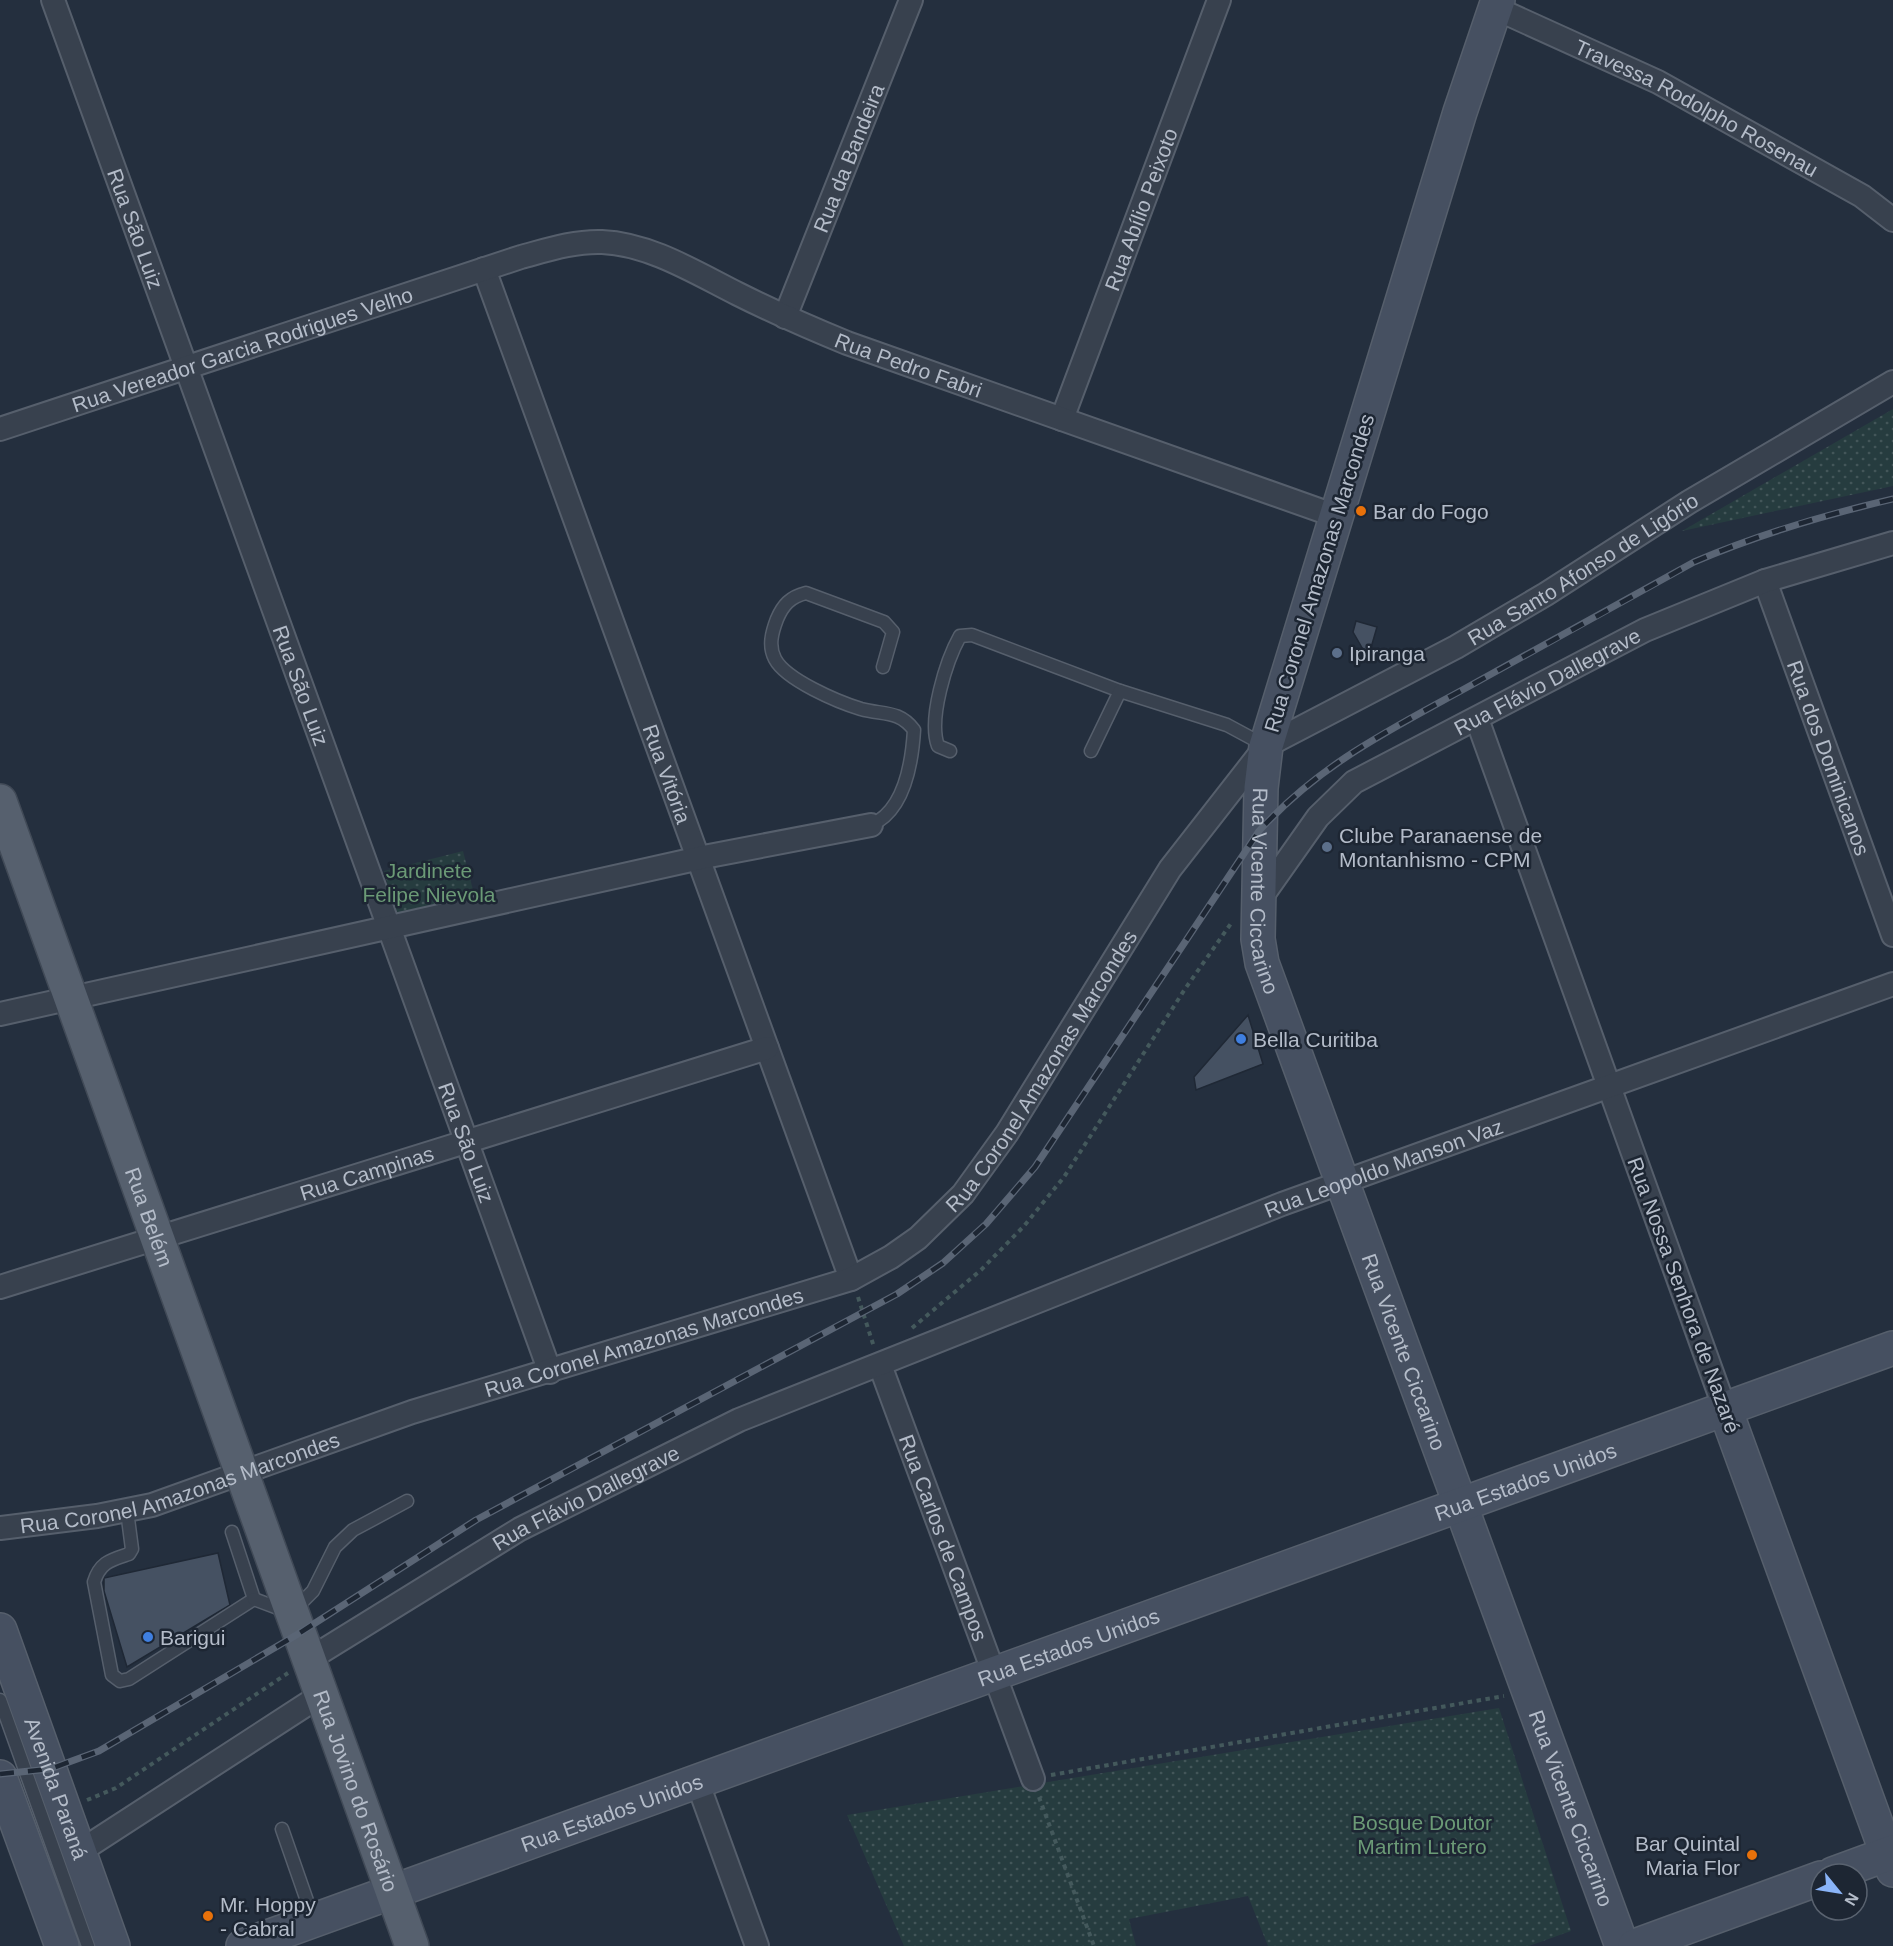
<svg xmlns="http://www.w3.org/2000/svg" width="1893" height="1946" font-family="Arial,sans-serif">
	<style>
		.park { fill: url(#park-dots) }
		.building { fill: #455162; stroke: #1f2835; stroke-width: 1.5 }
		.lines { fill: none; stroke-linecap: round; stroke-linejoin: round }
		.lane-casing { stroke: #565f6c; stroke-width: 15 }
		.street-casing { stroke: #565f6c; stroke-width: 26 }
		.secondary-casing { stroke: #565f6c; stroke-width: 36 }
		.primary-casing { stroke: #414a57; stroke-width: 36 }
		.path { stroke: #44595c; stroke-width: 4; stroke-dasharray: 4.5 4.5; stroke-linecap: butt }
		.lane { stroke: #38414e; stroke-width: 12 }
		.street { stroke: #38414e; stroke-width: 22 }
		.secondary { stroke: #465061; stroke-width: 33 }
		.primary { stroke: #56606e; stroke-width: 33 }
		.rail-casing { stroke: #5a6575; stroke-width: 7 }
		.rail { stroke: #1d2633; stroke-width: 4.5; stroke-dasharray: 14; stroke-linecap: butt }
		.food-dot { fill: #e8710a; stroke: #1d2633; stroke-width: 2 }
		.service-dot { fill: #5c6f8a; stroke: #1d2633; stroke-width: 2 }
		.shop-dot { fill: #3f7fe0; stroke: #1d2633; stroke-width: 2 }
		.labels { text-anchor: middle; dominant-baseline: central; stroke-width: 5; stroke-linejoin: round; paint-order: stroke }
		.street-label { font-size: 21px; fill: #b4bcc9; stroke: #1d2633 }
		.poi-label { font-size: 21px; fill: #b4bcc9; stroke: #1d2633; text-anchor: start }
		.park-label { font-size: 21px; fill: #6b9a76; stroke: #1d2633 }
	</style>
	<defs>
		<pattern id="park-dots" width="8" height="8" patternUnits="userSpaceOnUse" patternTransform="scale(1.5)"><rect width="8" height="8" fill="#263c3f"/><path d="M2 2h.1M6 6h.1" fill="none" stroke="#435659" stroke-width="1.8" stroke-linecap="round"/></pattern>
	</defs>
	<rect width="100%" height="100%" fill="#242f3e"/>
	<g class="park">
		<polygon points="1893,409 1893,486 1682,531"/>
		<polygon points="463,851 474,894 395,914 384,871"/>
		<polygon points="1499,1708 1571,1931 1529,1946 1268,1946 1248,1896 1129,1919 1136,1946 904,1946 847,1815"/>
	</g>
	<g class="building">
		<polygon points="1356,621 1377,627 1368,658 1353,632"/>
		<polygon points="1248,1015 1263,1064 1196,1090 1194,1077"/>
		<polygon points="218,1553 230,1605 127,1667 104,1591 104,1578"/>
	</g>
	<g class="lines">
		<g class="lane-casing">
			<g id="lane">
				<path d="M950,751L938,746C928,719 946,661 960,636L972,635L1120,691"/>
				<polyline points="1091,751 1120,691 1227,725 1266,746"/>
				<path d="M871,825C904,811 912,763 914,730C899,710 883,715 861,709C838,702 786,680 775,659C768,646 772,632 777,619C783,605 790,597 806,593L884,622L893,632L883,667"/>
				<path d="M127,1511L132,1549L129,1554C111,1560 100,1562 94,1582L112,1675L120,1681L129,1679L254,1599"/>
				<polyline points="232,1532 254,1599"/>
				<polyline points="254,1599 291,1613 313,1591 335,1547 353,1530 407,1501"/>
				<polyline points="0,1700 88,1946"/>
				<polyline points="282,1829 313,1918"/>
			</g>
		</g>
		<g class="street-casing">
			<g id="street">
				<path id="s1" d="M53,0L550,1372"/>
				<path id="s2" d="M1495,8L1658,82L1862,196L1893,220"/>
				<path id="s3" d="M484,269L851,1279"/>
				<path id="s4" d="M785,317L911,0"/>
				<path id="s5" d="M1062,419L1219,0"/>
				<path id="s6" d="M0,429L521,257C547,250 574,241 602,242C650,244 696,273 738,294C774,312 810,328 847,343L1336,516"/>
				<path id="s7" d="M1765,581L1893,935"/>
				<polyline points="1477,719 1725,1409"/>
				<path id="s8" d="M1258,902L1318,817L1354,782L1645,630L1765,581L1893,543"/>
				<polyline points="0,1014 709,856 871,825"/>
				<path id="s9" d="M0,1287L767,1048"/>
				<path id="s10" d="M880,1365L1033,1779"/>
				<path id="s11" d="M0,1528L97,1516L152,1505L412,1412L851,1279L891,1257L918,1238L963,1194L1007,1133L1170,869L1266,746L1456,647L1546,594L1689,502L1893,382"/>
				<path id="s12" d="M308,1660L520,1529L739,1420L1282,1204L1893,984"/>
				<polyline points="697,1781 757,1946"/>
				<polyline points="79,1852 321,1695"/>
			</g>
		</g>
		<g class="secondary-casing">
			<g id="secondary">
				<path id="s13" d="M1498,0L1460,112L1266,746L1261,788L1258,939L1262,963L1622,1946"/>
				<polyline points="1725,1409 1893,1870"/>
				<path id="s14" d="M0,1630L113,1946"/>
				<polyline points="0,1777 62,1946"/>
				<polyline points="1833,1874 1893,1852"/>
				<path id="s15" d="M243,1946L1893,1348"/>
				<polyline points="1635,1946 1821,1878"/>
			</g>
		</g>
		<g class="primary-casing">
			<g id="primary">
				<path id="s16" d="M0,801L412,1946"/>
			</g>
		</g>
		<g class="path">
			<polyline points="858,1297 874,1347"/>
			<polyline points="912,1328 981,1270 1024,1226 1064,1177 1185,989 1232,922"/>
			<polyline points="1051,1775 1504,1696"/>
			<polyline points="1039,1797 1094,1946"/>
			<polyline points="87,1800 116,1788 288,1673"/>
		</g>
		<use href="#lane" class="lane"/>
		<use href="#street" class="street"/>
		<use href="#secondary" class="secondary"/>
		<use href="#primary" class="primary"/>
		<g class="rail-casing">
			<path id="rail" d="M0,1774L50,1769L99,1751L298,1634L476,1520L897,1294L943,1263L986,1224L1035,1167L1259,831C1323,761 1394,728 1475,683C1548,643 1621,603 1694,562C1759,534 1824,515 1893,499"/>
		</g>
		<use href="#rail" class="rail"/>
	</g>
	<g class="food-dot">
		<circle cx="1361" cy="511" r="6"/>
		<circle cx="1752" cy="1855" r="6"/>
		<circle cx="208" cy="1916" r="6"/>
	</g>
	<g class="service-dot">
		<circle cx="1337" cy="653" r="6"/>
		<circle cx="1327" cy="847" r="6"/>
	</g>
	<g class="shop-dot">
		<circle cx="1241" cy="1039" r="6"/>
		<circle cx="148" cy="1637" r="6"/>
	</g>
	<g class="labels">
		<g class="street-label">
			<text stroke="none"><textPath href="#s2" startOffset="225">Travessa Rodolpho Rosenau</textPath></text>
			<text stroke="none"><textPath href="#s4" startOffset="171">Rua da Bandeira</textPath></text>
			<text stroke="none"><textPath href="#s5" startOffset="224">Rua Abílio Peixoto</textPath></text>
			<text stroke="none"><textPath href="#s1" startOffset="243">Rua São Luiz</textPath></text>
			<text stroke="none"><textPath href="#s6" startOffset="255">Rua Vereador Garcia Rodrigues Velho</textPath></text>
			<text stroke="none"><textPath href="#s6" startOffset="963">Rua Pedro Fabri</textPath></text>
			<text stroke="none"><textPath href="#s11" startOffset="1935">Rua Santo Afonso de Ligório</textPath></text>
			<text transform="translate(1319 573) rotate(-73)">Rua Coronel Amazonas Marcondes</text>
			<text stroke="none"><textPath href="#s8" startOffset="372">Rua Flávio Dallegrave</textPath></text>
			<text stroke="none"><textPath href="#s1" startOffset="729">Rua São Luiz</textPath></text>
			<text stroke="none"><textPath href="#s7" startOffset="188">Rua dos Dominicanos</textPath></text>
			<text stroke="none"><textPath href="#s3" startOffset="537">Rua Vitória</textPath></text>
			<text stroke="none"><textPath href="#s13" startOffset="927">Rua Vicente Ciccarino</textPath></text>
			<text stroke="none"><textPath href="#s11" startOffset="1176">Rua Coronel Amazonas Marcondes</textPath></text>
			<text stroke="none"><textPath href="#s1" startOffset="1215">Rua São Luiz</textPath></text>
			<text stroke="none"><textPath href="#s12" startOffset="1186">Rua Leopoldo Manson Vaz</textPath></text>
			<text stroke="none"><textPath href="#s9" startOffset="384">Rua Campinas</textPath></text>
			<text stroke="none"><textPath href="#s16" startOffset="442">Rua Belém</textPath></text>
			<text transform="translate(1684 1295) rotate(70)">Rua Nossa Senhora de Nazaré</text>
			<text stroke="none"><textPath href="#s11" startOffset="672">Rua Coronel Amazonas Marcondes</textPath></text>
			<text stroke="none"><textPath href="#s13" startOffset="1413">Rua Vicente Ciccarino</textPath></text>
			<text stroke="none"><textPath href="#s11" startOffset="186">Rua Coronel Amazonas Marcondes</textPath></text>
			<text stroke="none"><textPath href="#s15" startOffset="1364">Rua Estados Unidos</textPath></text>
			<text stroke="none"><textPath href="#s12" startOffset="322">Rua Flávio Dallegrave</textPath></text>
			<text stroke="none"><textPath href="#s10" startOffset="184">Rua Carlos de Campos</textPath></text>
			<text stroke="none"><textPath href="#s15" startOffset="878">Rua Estados Unidos</textPath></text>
			<text stroke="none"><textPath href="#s14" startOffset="168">Avenida Paraná</textPath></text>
			<text stroke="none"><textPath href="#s16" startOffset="1052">Rua Jovino do Rosário</textPath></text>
			<text stroke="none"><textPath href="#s13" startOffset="1899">Rua Vicente Ciccarino</textPath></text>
			<text stroke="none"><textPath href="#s15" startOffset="392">Rua Estados Unidos</textPath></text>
		</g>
		<g class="poi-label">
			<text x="1373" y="511">Bar do Fogo</text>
			<text x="1349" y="653">Ipiranga</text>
			<text x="1339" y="835">Clube Paranaense de<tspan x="1339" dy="24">Montanhismo - CPM</tspan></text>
			<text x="1253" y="1039">Bella Curitiba</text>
			<text x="160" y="1637">Barigui</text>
			<text x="1740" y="1843" text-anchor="end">Bar Quintal<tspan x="1740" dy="24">Maria Flor</tspan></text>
			<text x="220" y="1904">Mr. Hoppy<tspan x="220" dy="24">- Cabral</tspan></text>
		</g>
		<g class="park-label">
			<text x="429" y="870">Jardinete<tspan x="429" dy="24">Felipe Nievola</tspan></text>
			<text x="1422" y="1822">Bosque Doutor<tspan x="1422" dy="24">Martim Lutero</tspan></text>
		</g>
	</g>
	<g transform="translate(1839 1892) rotate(120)"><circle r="28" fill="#1d2633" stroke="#59626f" stroke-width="1.5"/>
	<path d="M0-4.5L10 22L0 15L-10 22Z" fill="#8ab4f8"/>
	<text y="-9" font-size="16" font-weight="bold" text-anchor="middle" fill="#b4bcc9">N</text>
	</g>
</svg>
